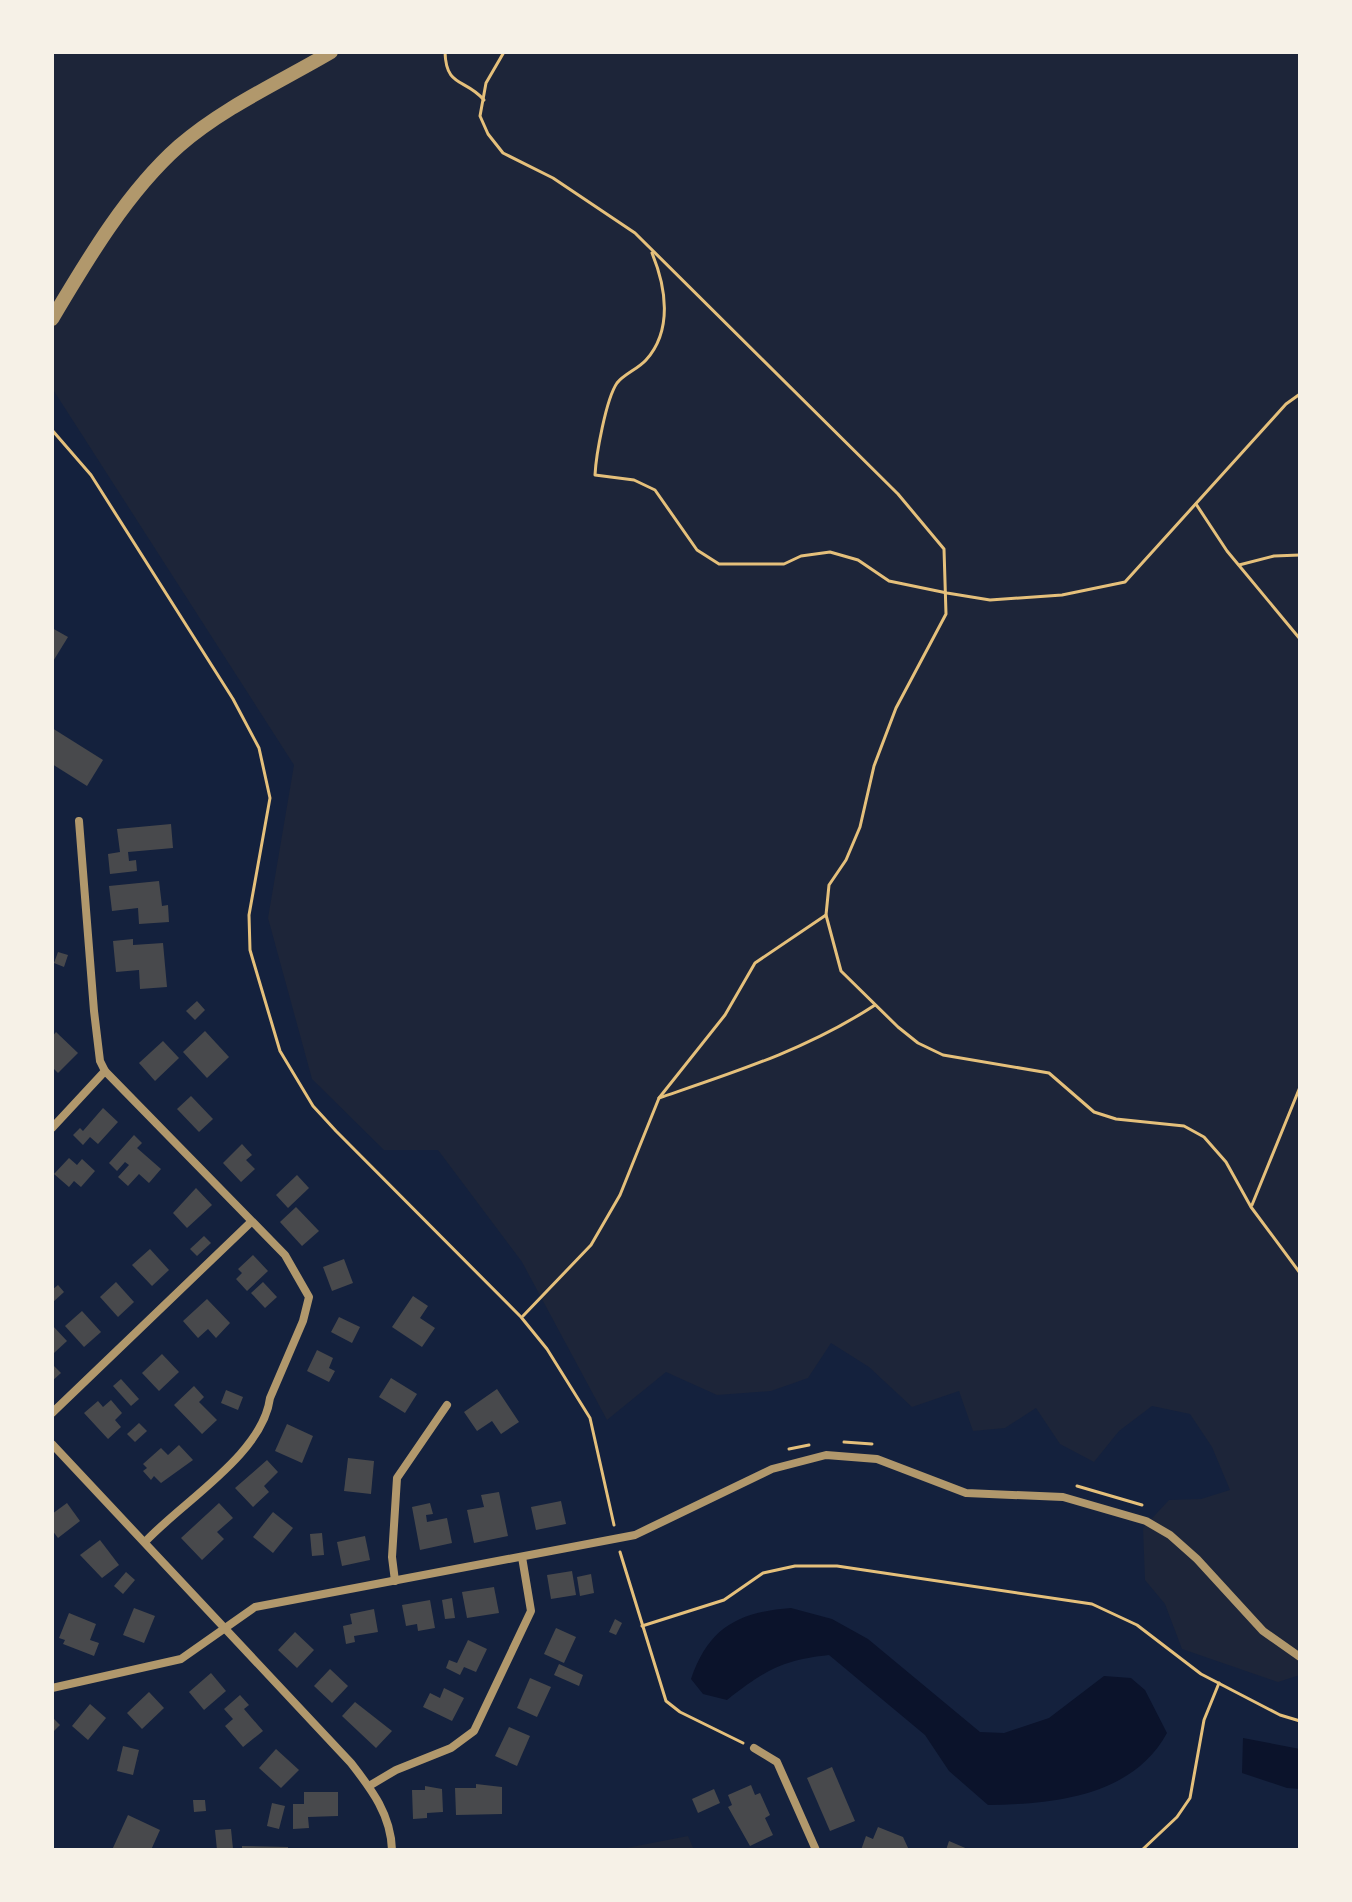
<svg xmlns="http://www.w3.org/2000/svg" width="1352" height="1902" font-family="'Titillium Web',sans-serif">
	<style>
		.green { fill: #1d2539 }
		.water { fill: #0b132b }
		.building { fill: #48494c }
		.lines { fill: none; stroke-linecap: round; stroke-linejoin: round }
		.path { stroke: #e5c07b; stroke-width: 3 }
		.minor { stroke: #b1986c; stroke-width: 8 }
		.tertiary { stroke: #b1986c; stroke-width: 14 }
	</style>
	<rect width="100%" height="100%" fill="#14213d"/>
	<g class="green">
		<polygon points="52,52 1300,52 1300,1675 1278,1682 1182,1649 1165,1604 1145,1580 1143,1528 1169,1500 1201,1499 1230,1490 1212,1447 1190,1414 1152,1406 1119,1431 1094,1462 1060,1444 1036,1408 1005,1428 973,1431 959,1391 912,1407 869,1367 831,1343 808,1378 771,1391 717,1395 666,1372 607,1420 522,1262 438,1150 384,1150 312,1079 268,918 294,765 52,388"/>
		<polygon points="688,1836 694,1850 616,1850"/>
	</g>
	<g class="water">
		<path d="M791,1608L832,1619L868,1639L980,1732L1004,1733L1049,1718L1104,1676L1131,1678L1145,1690L1167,1733C1132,1797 1053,1804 988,1805L949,1771L925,1735L829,1655C782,1660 764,1671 727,1700L703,1694L691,1679C709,1627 739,1612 791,1608Z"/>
		<polygon points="1243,1738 1300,1749 1300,1789 1287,1788 1242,1773"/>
	</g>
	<g class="building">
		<polygon points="52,628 68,637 52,663"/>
		<polygon points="52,728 103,760 87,786 52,764"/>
		<polygon points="171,824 173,848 128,852 129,861 136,860 137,871 110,874 108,854 120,852 117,829"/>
		<polygon points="159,881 162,906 168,905 169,922 139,924 138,908 112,911 109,886"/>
		<polygon points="133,939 133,945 163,943 167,987 140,989 139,970 116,972 113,941"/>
		<polygon points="58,952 68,955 64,967 54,963"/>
		<polygon points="197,1001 205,1010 195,1020 186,1011"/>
		<polygon points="205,1031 229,1057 207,1078 183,1052"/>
		<polygon points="56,1032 78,1053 58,1073 52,1067 52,1037"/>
		<polygon points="163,1041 179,1058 155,1081 139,1063"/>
		<polygon points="191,1096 213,1119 199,1132 177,1109"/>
		<polygon points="103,1108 118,1122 98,1144 90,1137 83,1145 73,1135 80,1128 83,1131"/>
		<polygon points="134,1135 142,1143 137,1148 161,1169 149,1183 139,1174 128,1186 118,1177 129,1165 125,1162 117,1171 109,1163"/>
		<polygon points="242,1144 252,1155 246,1160 255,1169 241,1182 223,1163"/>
		<polygon points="69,1158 77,1165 82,1159 95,1171 81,1187 74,1181 69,1187 54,1174"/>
		<polygon points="297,1175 309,1188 288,1208 276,1195"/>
		<polygon points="196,1188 212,1205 187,1228 173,1213"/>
		<polygon points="296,1207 319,1231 302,1246 280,1222"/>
		<polygon points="204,1236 211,1243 197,1256 190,1249"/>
		<polygon points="150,1249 169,1270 152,1286 132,1265"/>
		<polygon points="253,1255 268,1271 247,1291 236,1279 242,1273 238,1269"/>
		<polygon points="344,1259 353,1283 332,1291 323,1267"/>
		<polygon points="116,1282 134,1302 118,1317 100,1297"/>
		<polygon points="263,1282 277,1297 265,1308 251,1293"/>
		<polygon points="58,1285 64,1292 52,1303 52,1290"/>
		<polygon points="413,1296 428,1306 420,1318 435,1328 422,1347 392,1327"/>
		<polygon points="207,1299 230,1323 216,1338 208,1329 198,1338 183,1321"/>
		<polygon points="82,1311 101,1332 84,1347 65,1326"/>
		<polygon points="339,1317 360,1327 352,1343 331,1332"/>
		<polygon points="52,1325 67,1341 54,1353 52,1350"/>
		<polygon points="317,1350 333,1358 329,1368 335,1371 329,1382 307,1371"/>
		<polygon points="162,1354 179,1372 159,1391 142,1373"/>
		<polygon points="52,1364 61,1373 52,1381"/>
		<polygon points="391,1378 417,1394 405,1413 379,1397"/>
		<polygon points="121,1379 139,1399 131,1406 113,1386"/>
		<polygon points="194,1386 204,1397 199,1402 217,1420 202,1434 174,1405"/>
		<polygon points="497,1389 519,1422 501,1434 492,1421 477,1431 464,1412"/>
		<polygon points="226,1390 243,1397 238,1410 221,1403"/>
		<polygon points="111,1400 122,1413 115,1420 121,1427 108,1439 84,1413 98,1401 103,1407"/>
		<polygon points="139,1423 147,1431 135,1442 127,1434"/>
		<polygon points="287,1424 313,1436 302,1463 275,1451"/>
		<polygon points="179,1445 193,1460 161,1483 154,1476 151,1480 143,1471 147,1468 143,1464 161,1448 168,1455"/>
		<polygon points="348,1458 374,1461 371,1494 344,1491"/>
		<polygon points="267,1460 278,1472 264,1486 269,1492 253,1507 235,1488"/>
		<polygon points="499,1492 508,1536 474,1543 467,1510 484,1507 481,1495"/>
		<polygon points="561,1501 566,1524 536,1530 531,1507"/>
		<polygon points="67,1503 80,1521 58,1538 52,1530 52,1514"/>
		<polygon points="219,1503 233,1518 217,1532 224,1539 202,1560 181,1538"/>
		<polygon points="430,1503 433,1514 426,1515 427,1522 447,1518 452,1543 420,1550 412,1507"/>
		<polygon points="273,1512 293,1528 273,1553 253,1537"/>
		<polygon points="322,1533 324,1555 312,1556 310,1534"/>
		<polygon points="365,1536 370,1560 342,1566 337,1542"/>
		<polygon points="100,1540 119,1565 102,1578 80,1555"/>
		<polygon points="572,1571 576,1595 551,1599 547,1575"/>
		<polygon points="126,1572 135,1580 123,1594 114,1586"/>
		<polygon points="591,1574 594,1593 580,1596 577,1577"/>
		<polygon points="494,1587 499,1613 467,1618 462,1592"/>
		<polygon points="452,1598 455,1618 445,1619 442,1600"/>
		<polygon points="430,1600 435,1628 418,1631 417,1624 406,1626 402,1605"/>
		<polygon points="134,1608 155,1616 144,1643 123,1635"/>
		<polygon points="374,1609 378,1632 354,1636 355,1642 346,1644 343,1626 352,1624 350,1614"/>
		<polygon points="69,1613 96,1624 90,1640 99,1643 94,1656 63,1644 65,1640 59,1638"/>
		<polygon points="615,1619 622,1623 616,1635 609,1632"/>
		<polygon points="556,1628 576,1637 564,1663 544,1654"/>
		<polygon points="295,1632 314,1650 297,1668 278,1650"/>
		<polygon points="468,1640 487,1649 476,1672 464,1667 460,1675 446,1668 449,1660 457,1663"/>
		<polygon points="559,1664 583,1675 579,1686 554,1675"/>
		<polygon points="330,1669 348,1686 332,1703 314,1686"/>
		<polygon points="211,1673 226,1691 204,1710 189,1692"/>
		<polygon points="530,1678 551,1687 537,1717 517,1708"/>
		<polygon points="444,1688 464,1698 452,1721 423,1707 430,1693 440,1698"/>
		<polygon points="149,1692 164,1708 142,1729 127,1713"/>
		<polygon points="240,1695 249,1705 244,1709 263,1731 243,1747 225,1726 233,1719 224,1709"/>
		<polygon points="355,1702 392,1731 376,1748 342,1716"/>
		<polygon points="90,1704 106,1718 88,1740 72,1726"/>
		<polygon points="52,1717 60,1725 52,1733"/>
		<polygon points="509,1727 530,1736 517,1766 495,1756"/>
		<polygon points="123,1746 139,1750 133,1775 117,1771"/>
		<polygon points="276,1749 299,1770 281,1788 259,1768"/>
		<polygon points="832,1767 855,1821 830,1831 807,1778"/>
		<polygon points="476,1784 502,1787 502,1814 456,1815 455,1788 476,1788"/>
		<polygon points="751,1785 755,1795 760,1793 770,1815 765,1818 773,1835 750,1846 728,1807 732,1805 728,1795"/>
		<polygon points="425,1786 442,1789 443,1812 427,1813 427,1818 413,1819 412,1790 425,1790"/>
		<polygon points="714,1789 720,1803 698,1813 692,1799"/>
		<polygon points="304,1792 338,1792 338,1816 308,1817 309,1828 293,1829 293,1804 304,1804"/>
		<polygon points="193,1800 205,1800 206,1811 194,1812"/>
		<polygon points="272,1803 285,1806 279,1829 267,1826"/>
		<polygon points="128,1815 160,1830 151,1850 112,1850"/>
		<polygon points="878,1827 903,1837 909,1850 861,1850 866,1836 873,1839"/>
		<polygon points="231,1829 233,1849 217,1850 215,1830"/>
		<polygon points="949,1841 970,1850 946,1850"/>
		<polygon points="242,1846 288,1847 288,1850 242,1850"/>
	</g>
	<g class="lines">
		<g class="path">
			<path d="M445,52C446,88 465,78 484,100"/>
			<polyline points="504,52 486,83 480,116 488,134 503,153 553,178 635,233 898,494 944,549 946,614 896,708 874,766 860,827 846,860 829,885 826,915 841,971 898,1027 918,1043 943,1055 1049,1073 1094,1112 1116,1119 1184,1126 1204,1137 1226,1162 1251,1207 1300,1273"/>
			<path d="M652,253C666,287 673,330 646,360C638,369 624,374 617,383C606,399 596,455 595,475L634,480L655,490L697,550L719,564H784L801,556L830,552L858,560L889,581L947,593L990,600L1062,595L1125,582L1286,404L1300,394"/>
			<polyline points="52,430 91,475 233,699 259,748 270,798 249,915 250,950 280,1051 313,1106 336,1131 521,1317 547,1349 590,1418 614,1525"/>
			<polyline points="1196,504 1227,551 1300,639"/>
			<polyline points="1239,565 1274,556 1300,555"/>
			<path d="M659,1098C735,1072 808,1049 875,1005"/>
			<polyline points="1252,1205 1300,1087"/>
			<polyline points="523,1316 591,1245 620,1195 659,1098 725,1015 755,963 826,915"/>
			<polyline points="844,1442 872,1444"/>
			<polyline points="789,1449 809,1445"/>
			<polyline points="1077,1486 1142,1505"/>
			<polyline points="620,1552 666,1701 680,1712 743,1743"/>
			<polyline points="642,1626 724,1600 763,1573 795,1566 837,1566 1092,1604 1137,1625 1201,1674 1280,1715 1300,1721"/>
			<polyline points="1142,1850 1177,1817 1190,1798 1204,1720 1219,1683"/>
		</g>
		<g class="minor">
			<polyline points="79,821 94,1011 100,1061 105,1071"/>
			<path d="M52,1128L105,1071L285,1255L309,1297L303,1321L270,1398C263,1454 182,1502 145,1542"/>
			<polyline points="52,1413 251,1222"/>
			<path d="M52,1444L351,1763C372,1790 391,1815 392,1850"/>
			<polyline points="395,1581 392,1557 397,1478 447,1405"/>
			<polyline points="52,1688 181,1659 255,1607 635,1535 772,1469 826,1455 877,1459 966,1493 1063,1497 1146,1521 1170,1535 1197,1559 1263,1631 1300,1657"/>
			<polyline points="754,1748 777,1762 816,1850"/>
			<polyline points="369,1786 396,1770 451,1748 474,1731 531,1611 522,1557"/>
		</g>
		<path class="tertiary" d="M52,319C87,260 127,192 179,146C224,107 280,82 331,52"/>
	</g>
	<rect width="1352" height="1902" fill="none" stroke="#f6f1e7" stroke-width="108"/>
</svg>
